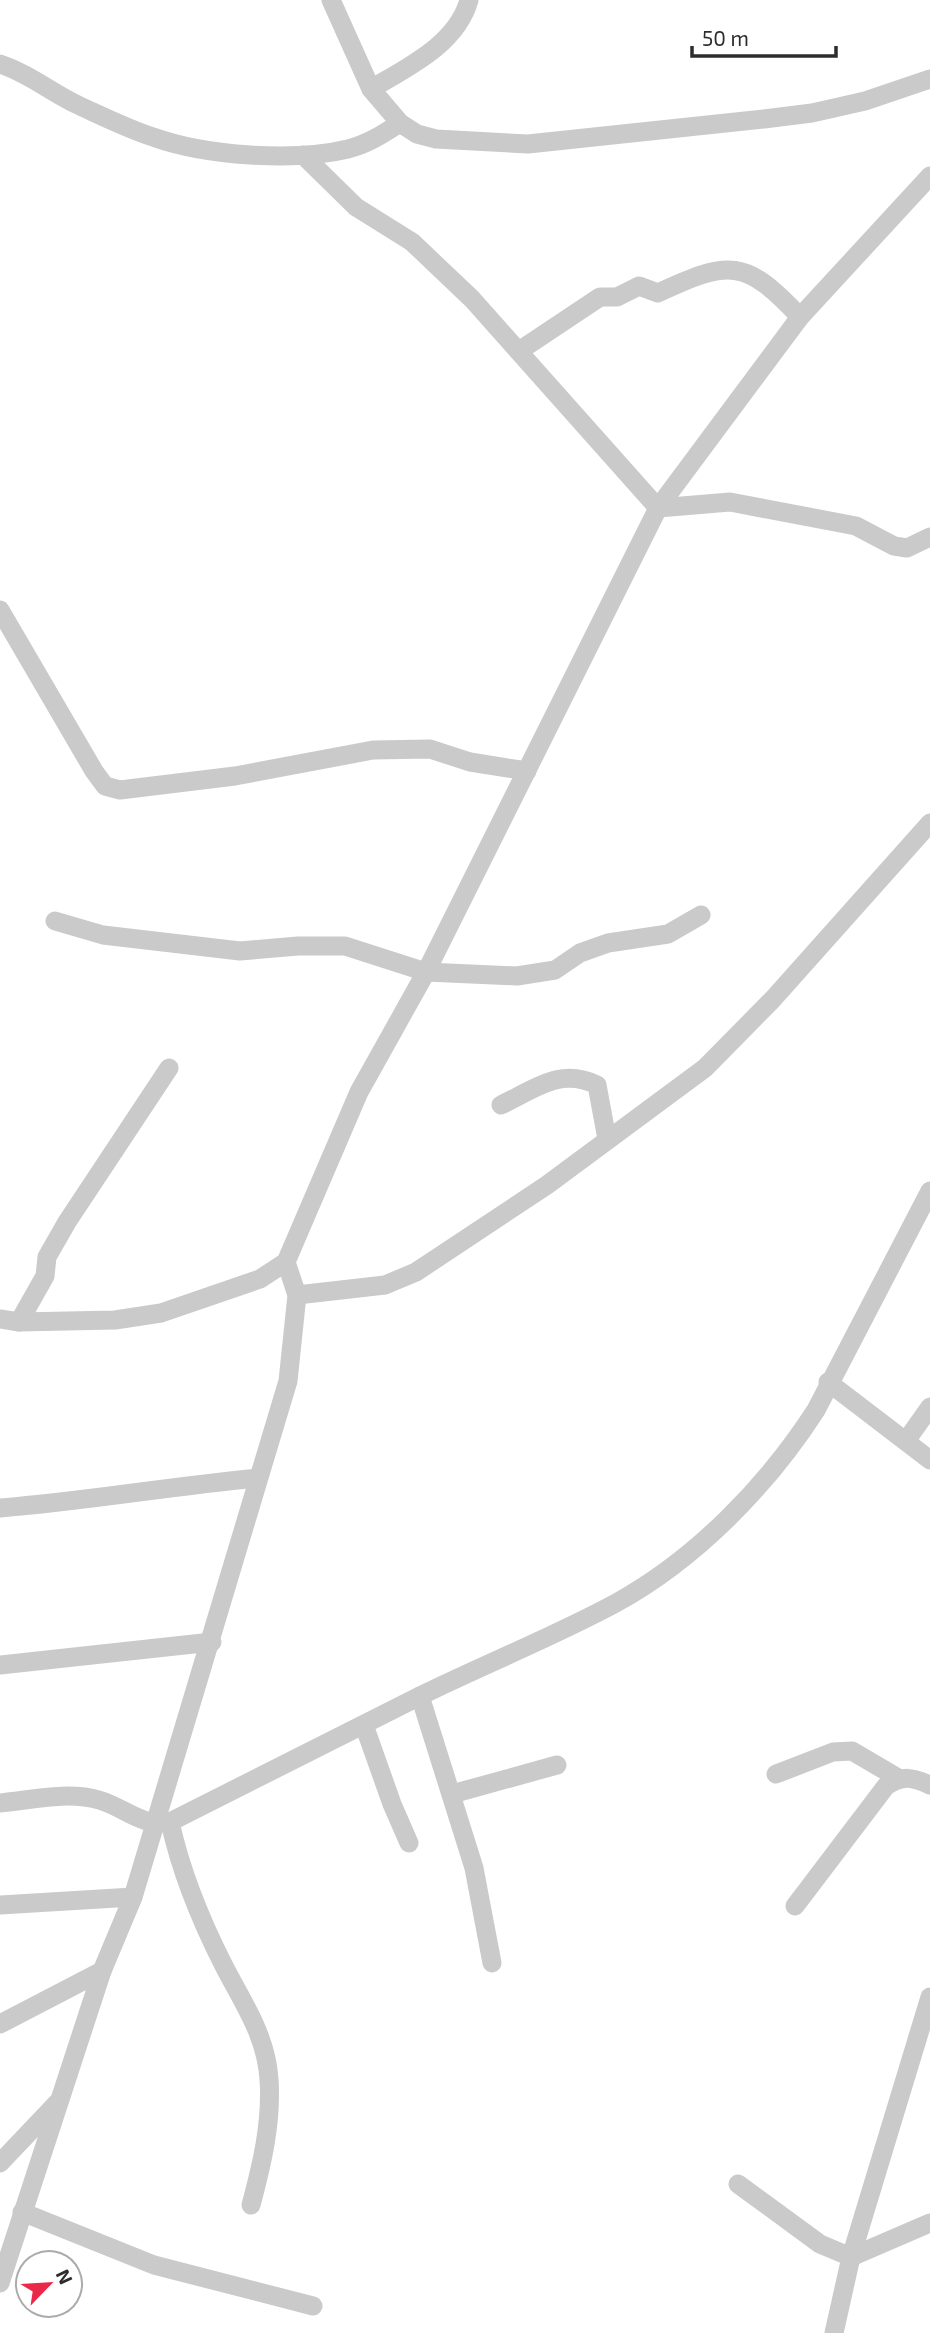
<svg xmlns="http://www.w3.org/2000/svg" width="930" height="2333" font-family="'Exo 2',sans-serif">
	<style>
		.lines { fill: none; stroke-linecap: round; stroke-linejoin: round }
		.minor { stroke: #cacaca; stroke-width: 19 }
	</style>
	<rect width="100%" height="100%" fill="#fff"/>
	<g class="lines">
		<g class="minor">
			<polyline points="331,0 371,89 400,123 417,134 436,139 528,144 764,119 812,113 865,101 930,79"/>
			<path d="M0,64C30,74 52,93 80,106C104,117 128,129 153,137C206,156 294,162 348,149C368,144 383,134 400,123"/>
			<path d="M371,89C408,67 457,44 469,0"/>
			<polyline points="303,155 356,207 412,242 472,299 658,508 730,502 856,526 894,546 907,548 930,537"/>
			<path d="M519,351L600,297H617L639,286L658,293C729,260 745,258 800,317"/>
			<polyline points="0,610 94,771 105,786 120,790 235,776 373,750 430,749 470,762 527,771"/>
			<polyline points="55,921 103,935 240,951 298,946 345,946 426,972 517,976 555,970 580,953 608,943 668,934 701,915"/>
			<path d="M501,1105C535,1089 560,1067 597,1085L607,1139"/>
			<polyline points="297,1295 385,1285 416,1272 547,1185 705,1068 773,999 930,823"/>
			<polyline points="0,1319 19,1322 115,1320 161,1313 260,1279 286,1262 359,1092 426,972 658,508 800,317 930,176"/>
			<polyline points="19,1322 45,1276 47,1257 67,1222 169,1068"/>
			<polyline points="828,1382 930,1460"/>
			<polyline points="906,1441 930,1407"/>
			<path d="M0,1508C87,1501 172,1486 258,1478"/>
			<polyline points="0,1665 212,1642"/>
			<polyline points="420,1696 474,1868 492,1963"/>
			<polyline points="364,1725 392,1804 409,1843"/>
			<polyline points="776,1774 833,1752 852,1751 898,1778"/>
			<polyline points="452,1794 557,1765"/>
			<path d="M0,1803C31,1800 68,1791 99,1800C124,1807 143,1828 170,1822C254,1780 337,1738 420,1696C485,1664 553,1637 616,1603C696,1559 767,1486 816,1410L930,1191"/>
			<path d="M170,1822C181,1872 201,1921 224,1966C243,2003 266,2035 269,2079C272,2122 262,2164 251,2205"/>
			<polyline points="0,1905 133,1897"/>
			<path d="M795,1906L886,1786C903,1775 912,1777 930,1785"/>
			<polyline points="0,2024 102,1971"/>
			<polyline points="0,2163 57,2103"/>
			<polyline points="738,2184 820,2244 851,2257 930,2223"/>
			<polyline points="22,2212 154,2265 313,2306"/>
			<polyline points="0,2283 102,1971 133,1897 288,1381 297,1295 286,1262"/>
			<polyline points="834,2333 851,2257 930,1997"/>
		</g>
	</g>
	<g transform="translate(49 2284) rotate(65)"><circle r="33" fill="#ffffff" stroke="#ababab" stroke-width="2"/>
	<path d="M0-5L12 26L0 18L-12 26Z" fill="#ea2847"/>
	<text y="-10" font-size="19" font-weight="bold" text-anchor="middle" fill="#2d2d2d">N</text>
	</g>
	<path d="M692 46v10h144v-10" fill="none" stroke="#2d2d2d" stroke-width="3.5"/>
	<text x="702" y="46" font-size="21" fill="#2d2d2d" stroke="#ffffff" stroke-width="5" paint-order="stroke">50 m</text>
</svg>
